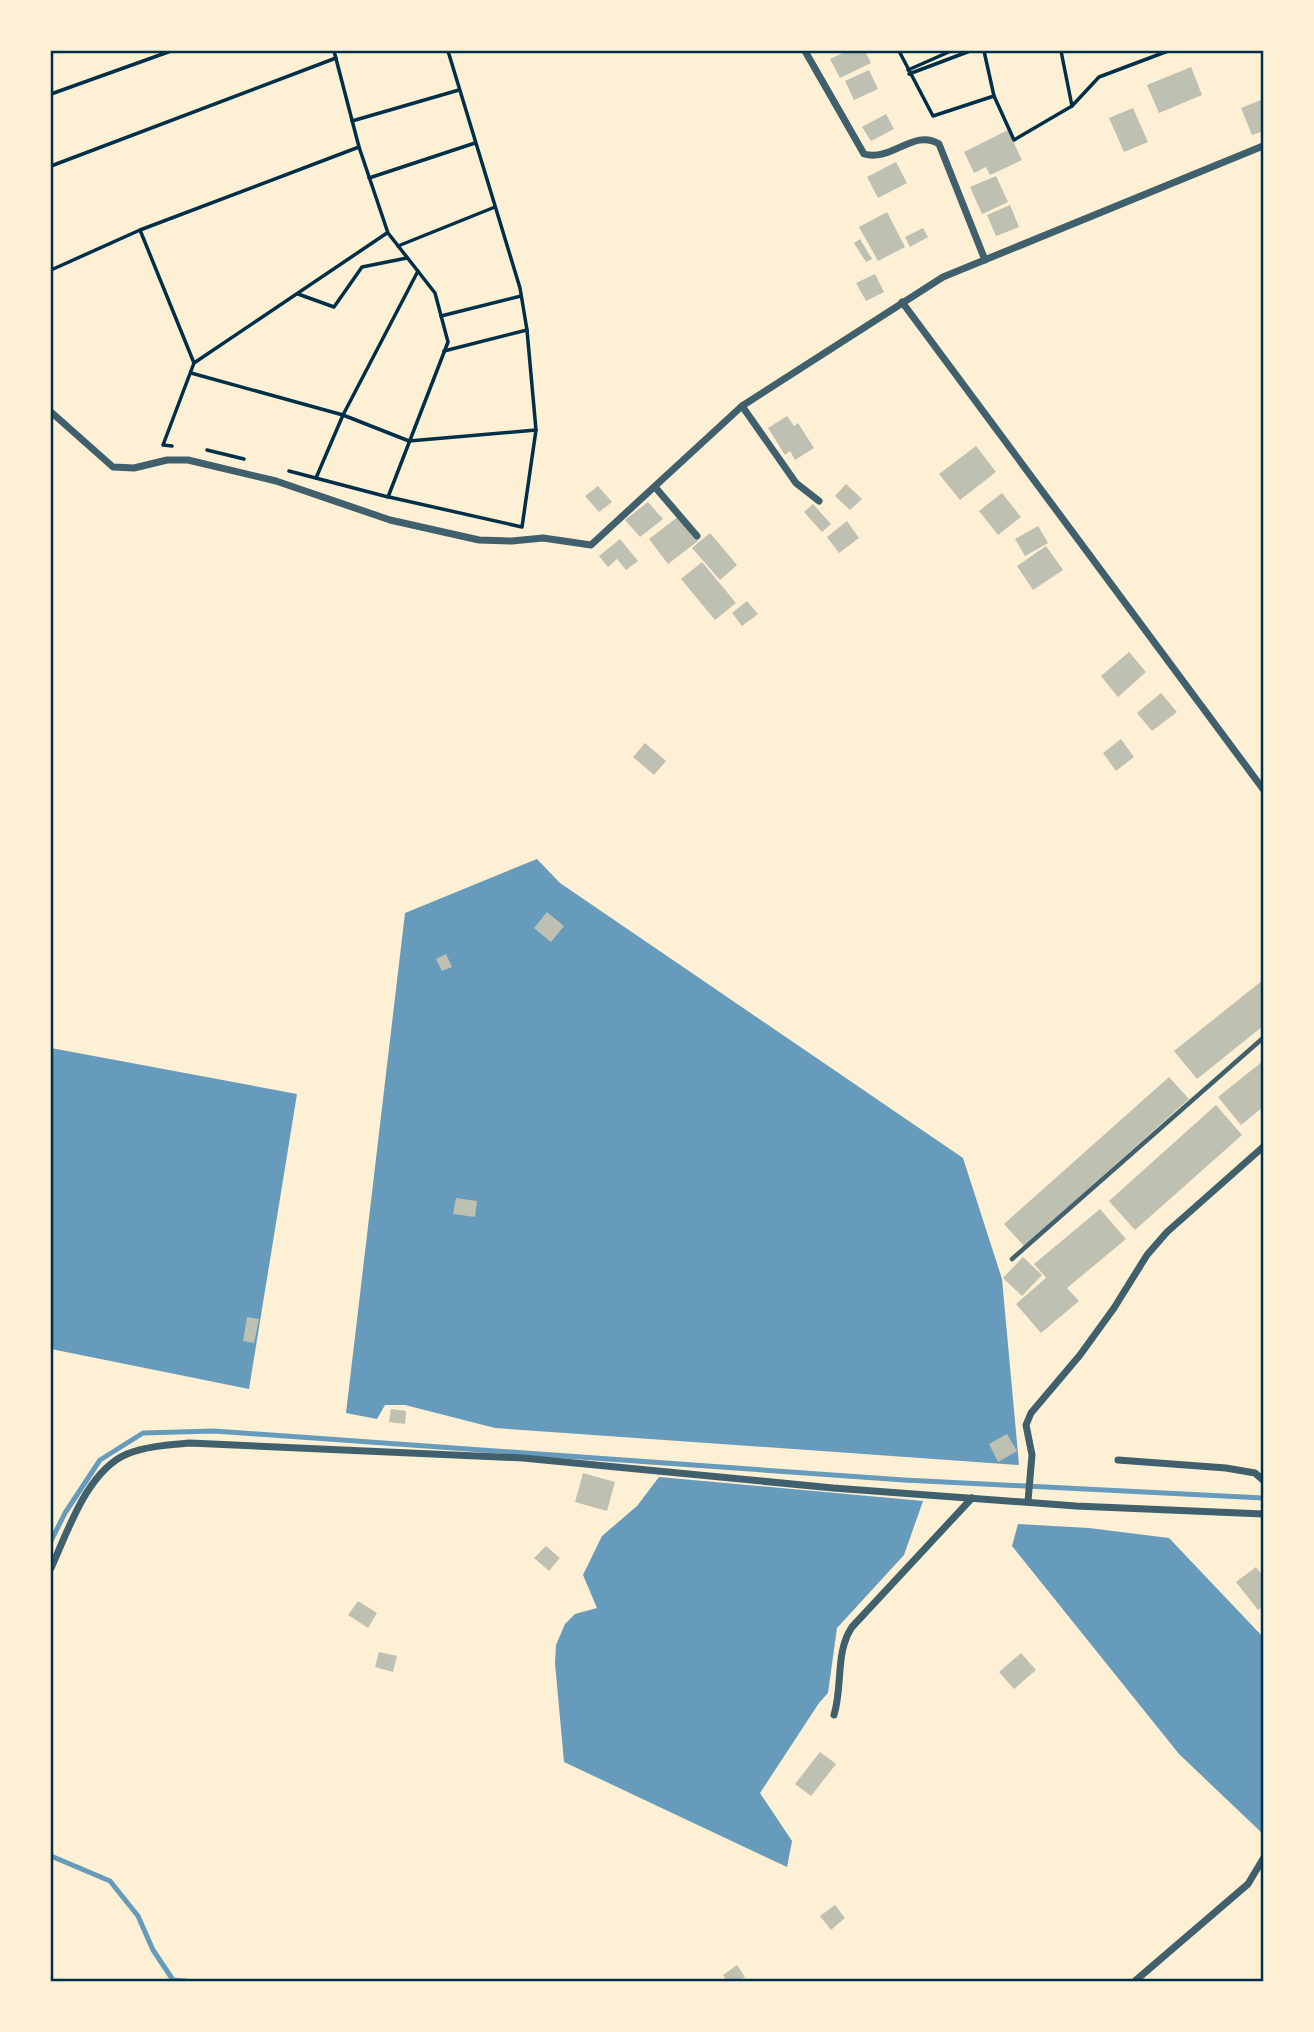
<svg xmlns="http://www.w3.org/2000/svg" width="1314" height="2032" font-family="'IBM Plex Serif',serif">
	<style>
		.water { fill: #669bbc }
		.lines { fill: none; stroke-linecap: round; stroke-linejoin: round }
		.stream { stroke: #669bbc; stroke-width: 5 }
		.building { fill: #bec0b2 }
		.path { stroke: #003049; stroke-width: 3.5 }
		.service { stroke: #3f606c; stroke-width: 4.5 }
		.minor { stroke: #3f606c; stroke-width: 7 }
		.neatline { fill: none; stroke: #003049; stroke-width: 2.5 }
	</style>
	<rect width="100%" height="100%" fill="#fdf0d5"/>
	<g class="water">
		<polygon points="537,859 560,883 963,1158 1002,1279 1019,1465 495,1428 405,1405 385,1405 377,1419 346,1413 405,913"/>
		<polygon points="51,1048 297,1094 249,1389 51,1349"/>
		<polygon points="659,1477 923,1501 904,1555 837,1628 828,1693 819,1703 760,1793 792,1841 787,1867 564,1762 555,1663 556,1645 565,1624 575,1614 597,1608 583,1575 602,1536 637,1506"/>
		<polygon points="1018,1524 1089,1528 1169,1538 1263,1637 1263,1834 1179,1754 1012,1546"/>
	</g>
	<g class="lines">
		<g class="stream">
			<polyline points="51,1541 65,1513 100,1460 143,1433 214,1431 904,1480 1263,1498"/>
			<polyline points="51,1856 110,1881 138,1916 153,1950 173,1980 185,1981"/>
		</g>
	</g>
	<g class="building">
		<polygon points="847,51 865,51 871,63 840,78 830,59"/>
		<polygon points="1191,67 1202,95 1159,113 1147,85"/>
		<polygon points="869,70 878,89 854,100 845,81"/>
		<polygon points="1261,100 1263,105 1263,131 1252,135 1241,108"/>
		<polygon points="1133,108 1148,142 1124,152 1109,118"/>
		<polygon points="886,114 894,129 871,141 862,127"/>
		<polygon points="1008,130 1022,160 990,175 986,167 974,173 964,152"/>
		<polygon points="896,162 907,183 878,198 867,177"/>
		<polygon points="996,176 1008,202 982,214 970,187"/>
		<polygon points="1010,205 1019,227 996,236 987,215"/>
		<polygon points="887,212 905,247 878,261 859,227"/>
		<polygon points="923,228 928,237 910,247 905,237"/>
		<polygon points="860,239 872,259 866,262 854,243"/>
		<polygon points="875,274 884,292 866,301 856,283"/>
		<polygon points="787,416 794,426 798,423 814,448 795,460 790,451 785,455 768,428"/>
		<polygon points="976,446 996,472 960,500 939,474"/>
		<polygon points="846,484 862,499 850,510 835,496"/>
		<polygon points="598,486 612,502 599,512 585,496"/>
		<polygon points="1002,493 1021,517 998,535 979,511"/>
		<polygon points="648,502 663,519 640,537 625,520"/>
		<polygon points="813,504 831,524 822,532 804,512"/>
		<polygon points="679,516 698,541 668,564 649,539"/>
		<polygon points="847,521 859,538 839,553 827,537"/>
		<polygon points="1038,526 1048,543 1025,556 1015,539"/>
		<polygon points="710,533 737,565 720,580 692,548"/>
		<polygon points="620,539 638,561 626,570 617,559 608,567 599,556"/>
		<polygon points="1046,546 1063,570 1033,590 1017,566"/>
		<polygon points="702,562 736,603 715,620 681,579"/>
		<polygon points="747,601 758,614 742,626 732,613"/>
		<polygon points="1129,652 1146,672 1118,697 1101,676"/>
		<polygon points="1161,693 1177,712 1152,731 1137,713"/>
		<polygon points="1121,739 1134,757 1116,771 1103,753"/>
		<polygon points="645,743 666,761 654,775 633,757"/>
		<polygon points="547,912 564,926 551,942 534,928"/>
		<polygon points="446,954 452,967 442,971 436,959"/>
		<polygon points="1263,980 1263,1026 1197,1079 1174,1051"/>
		<polygon points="1263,1061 1263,1107 1241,1125 1218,1097"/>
		<polygon points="1169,1077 1189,1099 1024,1246 1004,1224"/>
		<polygon points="1216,1105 1242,1135 1135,1230 1109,1201"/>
		<polygon points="456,1198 477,1201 475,1217 453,1214"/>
		<polygon points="1100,1209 1126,1239 1067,1288 1079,1301 1041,1333 1016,1304 1046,1278 1048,1280 1034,1264"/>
		<polygon points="1023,1257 1042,1275 1022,1296 1003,1278"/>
		<polygon points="247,1317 259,1319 254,1343 243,1341"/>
		<polygon points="391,1409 406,1411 405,1424 389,1422"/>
		<polygon points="1007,1434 1017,1451 998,1462 989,1444"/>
		<polygon points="583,1473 615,1482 607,1511 575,1502"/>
		<polygon points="546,1546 560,1558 549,1571 534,1558"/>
		<polygon points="1256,1567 1263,1576 1263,1606 1258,1610 1236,1582"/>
		<polygon points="358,1601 377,1613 368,1628 348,1615"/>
		<polygon points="379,1652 397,1656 393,1672 375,1667"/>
		<polygon points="1021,1653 1036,1670 1014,1689 999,1672"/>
		<polygon points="820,1752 836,1764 811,1796 795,1784"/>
		<polygon points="835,1905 845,1918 831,1930 820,1916"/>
		<polygon points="737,1965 745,1977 738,1981 727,1981 723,1975"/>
	</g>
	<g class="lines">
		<g class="path">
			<polyline points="899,51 933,116 994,96 1014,140 1072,106 1099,77 1168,51"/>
			<polyline points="984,51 994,96"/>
			<polyline points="1061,51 1072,106"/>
			<polyline points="908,70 951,51"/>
			<polyline points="909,74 970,51"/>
			<polyline points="51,94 171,51"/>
			<polyline points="352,121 459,90"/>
			<polyline points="51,166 336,58"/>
			<polyline points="369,178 475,143"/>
			<polyline points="140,230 359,147"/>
			<polyline points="398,246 495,207"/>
			<polyline points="51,270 140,230 194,363 163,445 172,446"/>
			<polyline points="298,294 334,307 362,267 407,258"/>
			<polyline points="441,316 521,296"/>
			<polyline points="444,351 527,330"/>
			<polyline points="194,363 387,233"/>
			<polyline points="191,373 343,415 409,441 536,430"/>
			<polyline points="207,450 244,459"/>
			<polyline points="289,471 388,497 448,342 435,293 388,233 359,147 334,51"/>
			<polyline points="316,478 343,415 418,271"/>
			<polyline points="389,497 522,527 536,430 527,330 520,288 448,51"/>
		</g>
		<polyline class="service" points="1012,1259 1263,1038"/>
		<g class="minor">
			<path d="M805,51L864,154C892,162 914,128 939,144L985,260"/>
			<polyline points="902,302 1263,789"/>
			<polyline points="742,406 796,483 819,501"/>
			<polyline points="51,412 113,467 134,468 167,460 188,460 276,481 390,520 479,540 512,541 543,538 591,545 742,406 943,277 1263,146"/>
			<polyline points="655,487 697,536"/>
			<polyline points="1118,1460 1226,1468 1255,1473 1263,1480"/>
			<polyline points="1028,1501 1032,1455 1026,1425 1031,1413 1080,1355 1114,1308 1147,1255 1167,1232 1263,1147"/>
			<path d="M51,1568C68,1531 87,1471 127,1454C147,1446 169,1445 190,1443L523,1458L833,1488L1076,1506L1263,1514"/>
			<path d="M834,1715C843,1686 835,1652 852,1627L972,1498"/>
			<polyline points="1135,1981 1248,1884 1263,1859"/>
		</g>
	</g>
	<rect width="1314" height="2032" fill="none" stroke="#fdf0d5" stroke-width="105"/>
	<rect x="52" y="52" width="1210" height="1928" class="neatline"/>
</svg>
